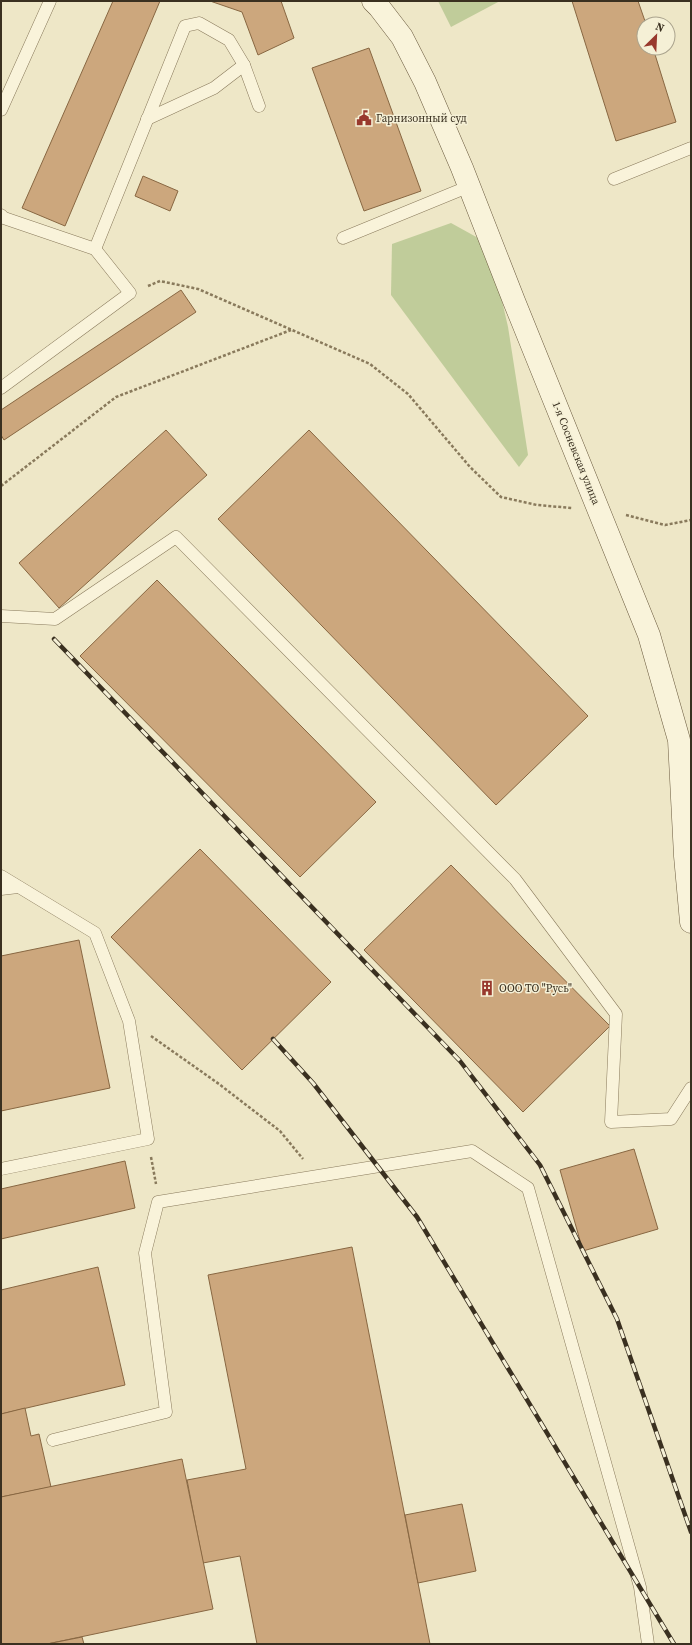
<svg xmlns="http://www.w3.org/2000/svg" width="692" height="1645" font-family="'Source Serif 4',serif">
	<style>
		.green { fill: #c0cc9a }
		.building { fill: #cca77d; stroke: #886742 }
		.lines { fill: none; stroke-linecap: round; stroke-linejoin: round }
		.lane-casing { stroke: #897a5c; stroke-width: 13 }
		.secondary-casing { stroke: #6b5b3f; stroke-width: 23 }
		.path { stroke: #897a5c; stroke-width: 2.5; stroke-dasharray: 3 2; stroke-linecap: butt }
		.lane { stroke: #f9f3da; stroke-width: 12 }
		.secondary { stroke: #f9f3da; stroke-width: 22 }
		.rail-casing { stroke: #3a3020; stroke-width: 4.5 }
		.rail { stroke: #f5f0d6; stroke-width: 3; stroke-dasharray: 9; stroke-linecap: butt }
		.labels { text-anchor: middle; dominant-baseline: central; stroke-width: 3; stroke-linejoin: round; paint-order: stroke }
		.poi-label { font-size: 11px; fill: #3a3020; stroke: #f5f0d6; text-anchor: start }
		.street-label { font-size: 11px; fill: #3a3020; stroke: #f5f0d6 }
	</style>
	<rect width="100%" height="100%" fill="#eee7c7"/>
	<g class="green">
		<polygon points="438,1 500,1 451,27"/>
		<polygon points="451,223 489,244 508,327 528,455 519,467 391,295 392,244"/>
	</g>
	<g class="building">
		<polygon points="113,1 160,1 65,226 22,208"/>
		<polygon points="210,1 281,1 294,38 258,55 242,12"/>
		<polygon points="572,1 638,1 646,24 644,24 644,48 653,48 676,122 616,141"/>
		<polygon points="369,48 421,191 364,211 312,68"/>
		<polygon points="143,176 178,191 170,211 135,196"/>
		<polygon points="181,290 196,312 4,440 1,435 1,410"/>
		<polygon points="166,430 207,475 59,608 19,563"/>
		<polygon points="309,430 588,716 496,805 218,519"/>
		<polygon points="157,580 376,802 300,877 80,656"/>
		<polygon points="200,849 331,982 242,1070 111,937"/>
		<polygon points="451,865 610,1026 523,1112 364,950"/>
		<polygon points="79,940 110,1088 1,1111 1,956"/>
		<polygon points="634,1149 658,1229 583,1251 560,1170"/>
		<polygon points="125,1161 135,1208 1,1239 1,1189"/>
		<polygon points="352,1247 430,1644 257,1644 240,1556 203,1563 187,1480 246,1469 208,1275"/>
		<polygon points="98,1267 125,1385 1,1414 1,1290"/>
		<polygon points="25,1408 31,1436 39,1434 51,1487 1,1497 1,1414"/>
		<polygon points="182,1459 213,1609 47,1644 1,1644 1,1497"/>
		<polygon points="462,1504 476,1571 418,1583 405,1515"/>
		<polygon points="82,1637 84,1644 47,1644"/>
	</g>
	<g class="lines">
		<g class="lane-casing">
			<g id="lane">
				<polyline points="1,110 50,1"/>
				<polyline points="147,119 214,88 244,65"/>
				<polyline points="614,179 691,148"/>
				<polyline points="1,215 4,218 95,249 130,293 1,388"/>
				<polyline points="343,238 470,186"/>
				<polyline points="95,249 185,26 199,23 229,40 244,65 259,106"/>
				<polyline points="1,616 55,619 176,537 515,879 616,1014 611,1122 671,1119 691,1088"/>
				<polyline points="1,876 95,933 129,1021 148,1139 1,1169"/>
				<polyline points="1,889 18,887"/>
				<polyline points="53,1440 166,1412 145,1253 158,1202 472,1151 528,1188 640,1587 648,1644"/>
			</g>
		</g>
		<g class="secondary-casing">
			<polyline id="secondary" points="373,1 379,7 402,37 425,82 462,168 514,301 649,635 679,740 685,856 691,922"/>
		</g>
		<g class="path">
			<polyline points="148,286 160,281 198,289 370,364 408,394 470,467 501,497 537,505 572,508"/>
			<polyline points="1,486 116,397 291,330"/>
			<polyline points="626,515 665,525 691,520"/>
			<polyline points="151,1036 219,1084 280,1131 303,1159"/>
			<polyline points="151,1157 156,1184"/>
		</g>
		<use href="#lane" class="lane"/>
		<use href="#secondary" class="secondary"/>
		<g class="rail-casing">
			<g id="rail">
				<polyline points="54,639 460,1061 540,1165 617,1319 691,1532"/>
				<polyline points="273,1039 313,1083 417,1217 674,1644"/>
			</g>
		</g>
		<use href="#rail" class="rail"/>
	</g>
	<defs>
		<g id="civic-bare" transform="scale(1.2)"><path d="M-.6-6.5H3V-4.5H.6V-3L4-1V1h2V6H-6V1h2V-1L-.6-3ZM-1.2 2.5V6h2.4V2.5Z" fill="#98392d" stroke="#f5f0d6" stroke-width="2.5" paint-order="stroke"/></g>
		<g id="building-bare" transform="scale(1.2)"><path d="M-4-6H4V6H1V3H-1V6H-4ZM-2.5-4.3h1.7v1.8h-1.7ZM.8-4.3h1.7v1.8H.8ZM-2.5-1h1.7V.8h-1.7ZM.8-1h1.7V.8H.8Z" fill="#98392d" stroke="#f5f0d6" stroke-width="2.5" paint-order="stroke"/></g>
	</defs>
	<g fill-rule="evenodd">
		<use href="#civic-bare" x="364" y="118"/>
		<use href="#building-bare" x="487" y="988"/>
	</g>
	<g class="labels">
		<g class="poi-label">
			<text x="376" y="118">Гарнизонный суд</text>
			<text x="499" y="988">ООО ТО "Русь"</text>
		</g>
		<g class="street-label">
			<text transform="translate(576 453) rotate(68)">1-я Сосневская улица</text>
		</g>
	</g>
	<rect width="692" height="1645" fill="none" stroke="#3a3020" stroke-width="4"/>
	<g transform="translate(656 36) rotate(24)"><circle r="19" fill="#f5f0d6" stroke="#aaa38d"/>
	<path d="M0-3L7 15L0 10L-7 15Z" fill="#98392d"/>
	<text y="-6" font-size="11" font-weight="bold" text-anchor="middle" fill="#3a3020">N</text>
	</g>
</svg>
